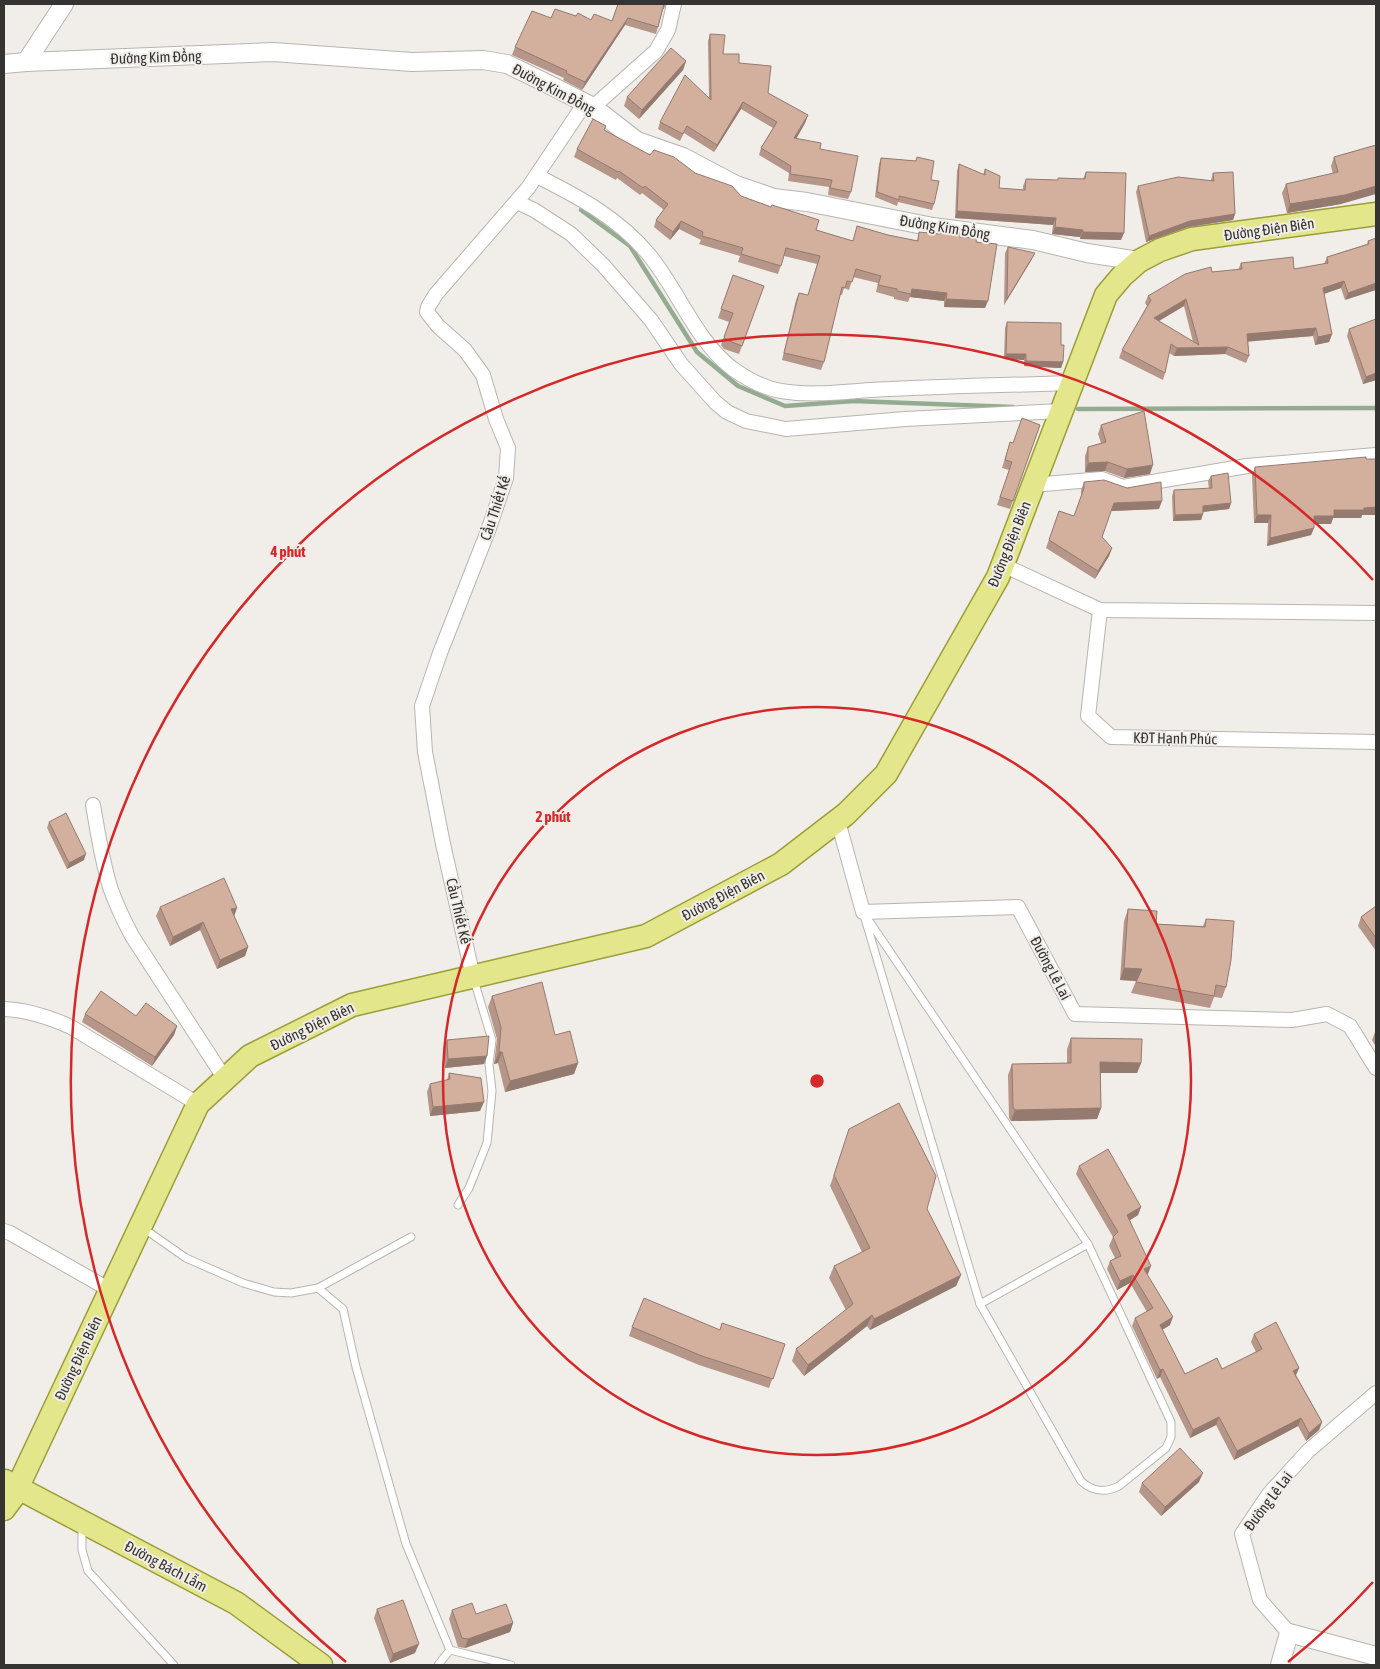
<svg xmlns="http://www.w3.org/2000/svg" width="1380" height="1669" font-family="'Asap Condensed',sans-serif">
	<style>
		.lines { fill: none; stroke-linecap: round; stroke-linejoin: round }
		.stream { stroke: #93ac91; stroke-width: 4.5 }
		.service-casing { stroke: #b8b5b0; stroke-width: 9 }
		.minor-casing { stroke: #b8b5b0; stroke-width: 16 }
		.tertiary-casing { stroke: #b8b5b0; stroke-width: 20 }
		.primary-casing { stroke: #9b9d39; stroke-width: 25 }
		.service { stroke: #fff; stroke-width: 7 }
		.minor { stroke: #fff; stroke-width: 14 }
		.tertiary { stroke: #fff; stroke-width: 18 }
		.primary { stroke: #e4e68b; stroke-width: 22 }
		.wall { fill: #b59688; fill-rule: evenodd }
		.shaded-wall { fill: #947a6f }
		.building { fill: #d3af9e; stroke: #947a6f; fill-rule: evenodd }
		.ring { fill: none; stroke: #d62828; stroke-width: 2.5 }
		.labels { text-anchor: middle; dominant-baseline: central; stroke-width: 4; stroke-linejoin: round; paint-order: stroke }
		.street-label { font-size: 15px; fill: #363432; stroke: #f1eee9 }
		.centre { fill: #d62828; stroke: #f1eee9; stroke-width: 2.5 }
		.ring-label { font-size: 15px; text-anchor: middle; font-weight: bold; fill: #d62828; stroke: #f1eee9; stroke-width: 4; stroke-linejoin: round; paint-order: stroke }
	</style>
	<rect width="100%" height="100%" fill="#f1eee9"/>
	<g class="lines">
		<g class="stream">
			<polyline points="581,210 630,246 697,352 738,386 785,406 854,401 1013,407"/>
			<polyline points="1078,409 1376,408"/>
		</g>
		<g class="service-casing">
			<g id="service">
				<path d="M863,912L1088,1244L1171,1422V1437L1166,1448L1119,1486C1105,1493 1093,1492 1081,1481L980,1304Z"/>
				<polyline points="458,1205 469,1188 487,1143 492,1091 489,1064 492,1040 474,980"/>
				<polyline points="143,1228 186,1258 243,1283 274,1292 291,1293 318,1288 343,1309 356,1367 406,1544 450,1650"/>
				<polyline points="318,1288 411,1237"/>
				<polyline points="980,1304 1088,1244"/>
				<polyline points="82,1527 82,1550 88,1571 174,1665"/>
				<polyline points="438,1665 450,1650 511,1665"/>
			</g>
		</g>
		<g class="minor-casing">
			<g id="minor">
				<polyline points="593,107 656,51 668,30 674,4"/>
				<path d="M537,176C579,197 620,219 650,256C679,292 696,341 733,369C747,379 764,388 781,391C818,397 853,390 890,389C951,386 1012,385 1072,383"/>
				<polyline points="517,202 534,210 571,234 603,265 651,320 681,364 715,402 727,412 746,421 786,429 905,419 1061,411"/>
				<polyline points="1033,485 1102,479 1123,487 1247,466 1376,455"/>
				<polyline points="1003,565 1100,610 1376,613"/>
				<polyline points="1100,610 1088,716 1111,737 1376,742"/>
				<path d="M93,805C98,833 102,862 111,890C117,906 124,921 132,936L225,1079"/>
				<polyline points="838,821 863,912 1018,907 1075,1014 1292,1020 1327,1014 1350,1026 1376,1068"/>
				<polyline points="473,977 443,844 425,752 422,706 440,653 488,531 506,478 508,448 496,419 483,375 465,350 438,326 427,312 428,307 436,294 528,188 585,103"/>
				<path d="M4,1009C28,1010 49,1017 71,1027L198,1104"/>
				<polyline points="4,1231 10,1233 110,1290"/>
				<polyline points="1289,1633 1260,1600 1242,1534 1269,1494 1308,1451 1376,1393"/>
			</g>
		</g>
		<g class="tertiary-casing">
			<g id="tertiary">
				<polyline points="26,62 64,4"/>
				<polyline points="4,64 26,62 273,52 412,62 483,60 507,64 548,84 593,107 637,141 683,157 736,185 774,198 807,202 933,227 1033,240 1087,253 1139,261"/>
				<polyline points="1280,1665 1289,1633 1376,1656"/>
			</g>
		</g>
		<g class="primary-casing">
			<g id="primary">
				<polyline points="5,1481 236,1603 321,1665"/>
				<polyline points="4,1509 13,1497 198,1104 250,1056 352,1005 646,936 781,864 846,814 886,774 998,577 1106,295 1122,276 1139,261 1160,250 1192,239 1376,214"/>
			</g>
		</g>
		<use href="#service" class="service"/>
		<use href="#minor" class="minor"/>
		<use href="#tertiary" class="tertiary"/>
		<use href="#primary" class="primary"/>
	</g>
	<g class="wall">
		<polygon points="618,4 666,4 664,9 663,9 658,27 656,34 625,25 582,90 563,80 564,78 512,55 515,47 551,18 576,16 591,20 612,21"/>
		<polygon points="710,34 723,54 739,63 768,93 808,115 805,123 796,139 820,149 851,192 848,199 828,195 829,187 788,181 789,173 759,155 761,148 773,128 741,109 714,152 684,133 680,141 658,129 660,122 709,98 708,41"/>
		<polygon points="686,61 683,70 639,119 624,106 627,97"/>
		<polygon points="605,131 650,155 695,173 741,196 816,230 853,241 857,226 888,235 917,241 919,232 940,234 941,232 976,242 985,308 944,307 944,301 910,297 908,302 894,299 894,297 876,292 878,283 853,277 849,290 844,288 842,295 840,295 824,362 821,370 782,360 796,300 799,293 808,295 817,264 784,256 778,274 738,262 740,256 699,244 701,240 679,229 670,240 654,227 656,220 664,210 642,193 640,195 617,178 616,180 574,157 577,149"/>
		<polygon points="1376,145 1341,204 1287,213 1282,193 1286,184 1333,174 1331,166 1334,157"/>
		<polygon points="917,157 931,180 934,204 932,210 898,202 897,206 875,197 879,164 881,158 916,161"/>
		<polygon points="959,164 983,175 985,169 999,188 1023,190 1023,186 1026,179 1058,180 1058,178 1083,179 1086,172 1121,240 1080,239 1080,237 1052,234 1053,225 955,218 957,171"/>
		<polygon points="1213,173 1235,214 1233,220 1188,227 1146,242 1136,192 1138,186 1211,180"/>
		<path d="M1376,238L1345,300L1341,288L1324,294L1332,334L1329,342L1315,345L1313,336L1248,341L1249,356L1246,363L1225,354L1174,356L1169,353L1165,373L1163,380L1119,358L1122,350L1147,306L1145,303L1148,296L1212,272L1238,270L1241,263L1294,269L1324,264L1327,257L1367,244L1368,241ZM1184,306L1193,342L1159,321Z"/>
		<polygon points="1008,247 1032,259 1004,305 1005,253"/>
		<polygon points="733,275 764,286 739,354 724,349 721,345 729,322 718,318"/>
		<polygon points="1376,319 1376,380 1363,384 1347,336 1349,329"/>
		<polygon points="1007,322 1061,345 1063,362 1061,368 1024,366 1024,360 1004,359 1005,328"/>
		<polygon points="1040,425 1010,509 997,505 1009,470 1002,468 1010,442 1013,443"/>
		<polygon points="1101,425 1150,474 1124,478 1105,471 1085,472 1085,456 1088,447 1101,443 1098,434"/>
		<polygon points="1255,467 1362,515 1361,518 1333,518 1331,524 1314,524 1314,528 1311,535 1267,546 1268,523 1254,523 1252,475"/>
		<polygon points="1211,476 1231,503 1229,509 1203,512 1201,520 1173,521 1172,496 1174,490 1209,489 1208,481"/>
		<polygon points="1084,482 1159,509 1111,511 1102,537 1112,548 1109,556 1095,579 1046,548 1059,511 1074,516 1081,496 1081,490"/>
		<polygon points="49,822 84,860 67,869 47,828"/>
		<polygon points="1376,906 1376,951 1358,926 1361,917"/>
		<polygon points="160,907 234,916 248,947 245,956 217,969 200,930 170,946 156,916"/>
		<polygon points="1128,909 1156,924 1203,926 1206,919 1226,987 1222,998 1214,997 1210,1008 1131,993 1136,981 1120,980 1124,921"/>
		<polygon points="492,996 555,1035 578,1063 574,1074 505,1092 498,1063 494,1064 497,1039 488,1007"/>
		<polygon points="85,1014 136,1016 177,1026 174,1035 152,1066 82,1022"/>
		<polygon points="1376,1030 1376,1047 1372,1040 1375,1032"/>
		<polygon points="1071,1038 1141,1063 1137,1073 1101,1073 1101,1108 1097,1119 1011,1121 1009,1118 1008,1075 1012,1064 1067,1063 1067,1049"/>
		<polygon points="447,1040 487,1056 484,1064 445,1068 444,1049"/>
		<polygon points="449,1073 480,1111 430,1116 427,1092 430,1084 447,1080"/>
		<polygon points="849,1129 927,1209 961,1275 956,1286 870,1330 867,1326 804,1376 792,1361 796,1349 846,1310 829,1278 834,1266 862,1252 830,1186"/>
		<polygon points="1079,1166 1141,1207 1138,1215 1130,1220 1148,1274 1147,1275 1170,1325 1162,1330 1185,1374 1222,1369 1256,1352 1251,1342 1254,1334 1299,1368 1296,1375 1322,1422 1319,1430 1306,1441 1298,1426 1234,1460 1216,1425 1190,1438 1160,1377 1157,1379 1132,1326 1135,1318 1147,1312 1130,1283 1117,1290 1107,1269 1110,1261 1115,1258 1109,1246 1113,1237 1076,1174"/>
		<polygon points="632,1327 720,1330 785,1344 769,1388 699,1365 629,1336"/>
		<polygon points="1199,1482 1161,1516 1139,1492 1142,1483"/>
		<polygon points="377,1609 415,1653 390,1663 374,1618"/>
		<polygon points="452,1610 476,1614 513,1623 510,1632 465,1648 458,1647 449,1619"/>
	</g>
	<g class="shaded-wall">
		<polygon points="628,18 625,25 582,90 585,82"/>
		<polygon points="686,61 683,70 639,119 642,110"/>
		<polygon points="743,102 741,109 714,152 717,145"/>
		<polygon points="808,115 805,123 792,146 794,138"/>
		<polygon points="1376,186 1376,194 1341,204 1287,213 1290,204"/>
		<polygon points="957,211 1056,218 1053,225 955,218"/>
		<polygon points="1235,214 1233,220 1188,227 1146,242 1149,236 1190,221"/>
		<polygon points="681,221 679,229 670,240 673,232"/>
		<polygon points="1055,227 1083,230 1080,237 1052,234"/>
		<polygon points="1083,232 1124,233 1121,240 1080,239"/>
		<polygon points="1035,253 1032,259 1004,305 1007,299"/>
		<polygon points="1344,281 1341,288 1320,295 1323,288"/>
		<polygon points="1376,283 1376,290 1345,300 1348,293"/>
		<polygon points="912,289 947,293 944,301 910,297"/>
		<polygon points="946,299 988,301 985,308 944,307"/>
		<polygon points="1186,299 1184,306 1152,325 1154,318"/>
		<polygon points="1316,328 1313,336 1245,342 1247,334"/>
		<polygon points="1332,334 1329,342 1315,345 1318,337"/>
		<polygon points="1228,347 1225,354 1174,356 1177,348"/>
		<polygon points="1006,354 1026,354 1024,360 1004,359"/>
		<polygon points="1026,361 1063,362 1061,368 1024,366"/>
		<polygon points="1376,373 1376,380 1363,384 1366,377"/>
		<polygon points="1108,462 1105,471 1085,472 1088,463"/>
		<polygon points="1153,465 1150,474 1124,478 1127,469"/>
		<polygon points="1162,501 1159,509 1111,511 1114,503"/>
		<polygon points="1231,503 1229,509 1201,512 1203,506"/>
		<polygon points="1376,507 1376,515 1362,515 1361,518 1333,518 1331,524 1311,524 1314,516 1334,510"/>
		<polygon points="1203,514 1201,520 1173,521 1175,515"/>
		<polygon points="1257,515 1271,515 1268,523 1254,523"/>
		<polygon points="1314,528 1311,535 1267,546 1270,538"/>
		<polygon points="1112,548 1109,556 1095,579 1098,571"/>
		<polygon points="86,854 84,860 67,869 69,863"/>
		<polygon points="237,908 234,917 231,909"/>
		<polygon points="203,922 200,930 170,946 173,937"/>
		<polygon points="248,947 245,956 217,969 220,960"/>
		<polygon points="1124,968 1142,969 1137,981 1120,980"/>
		<polygon points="177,1026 174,1035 152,1066 155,1057"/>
		<polygon points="499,1052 502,1052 498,1063 494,1064"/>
		<polygon points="487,1056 484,1064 445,1068 448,1059"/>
		<polygon points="1100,1062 1141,1063 1137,1073 1097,1073"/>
		<polygon points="578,1063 574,1074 505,1092 510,1081"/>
		<polygon points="484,1102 480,1111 430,1116 433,1107"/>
		<polygon points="1101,1108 1097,1119 1011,1121 1015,1110"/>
		<polygon points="1141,1207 1138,1215 1124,1224 1127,1215"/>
		<polygon points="1151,1266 1148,1274 1141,1278 1144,1269"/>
		<polygon points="961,1275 956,1286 870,1330 874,1319"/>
		<polygon points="1133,1275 1130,1283 1117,1290 1120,1281"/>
		<polygon points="872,1315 867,1326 804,1376 808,1365"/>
		<polygon points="1173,1317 1170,1325 1157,1333 1160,1325"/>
		<polygon points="1299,1368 1295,1377 1293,1371"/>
		<polygon points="1163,1369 1160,1377 1157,1379 1160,1370"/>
		<polygon points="1219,1417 1216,1425 1190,1438 1193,1430"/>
		<polygon points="1301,1418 1298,1426 1234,1460 1237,1451"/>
		<polygon points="1322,1422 1319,1430 1306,1441 1309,1433"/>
		<polygon points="1203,1473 1199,1482 1161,1516 1165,1507"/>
		<polygon points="513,1623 510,1632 465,1648 468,1639"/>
		<polygon points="419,1644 415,1653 390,1663 393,1654"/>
	</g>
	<g class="building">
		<polygon points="618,4 664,4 658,27 628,18 585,82 566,73 567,71 515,47 532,11 551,18 555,9 576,16 578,13 591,20 594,14 612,21"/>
		<polygon points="710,34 725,35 723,54 739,54 739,63 771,66 768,93 808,115 794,138 821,143 820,149 858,156 851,192 830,188 832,180 790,174 791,166 761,148 777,122 743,102 717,145 687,126 683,134 660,122 685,75 711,100"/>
		<polygon points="671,48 686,61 642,110 627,97"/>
		<polygon points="593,119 606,126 604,130 650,155 654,150 674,157 695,173 732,186 741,196 771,207 772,205 819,220 816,230 853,241 857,226 888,235 918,241 919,232 940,234 941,232 950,232 960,233 960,237 977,238 976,242 997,244 988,301 946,299 947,293 912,289 911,294 897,291 897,289 878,285 881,276 856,269 852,282 847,281 845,288 842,287 824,362 784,353 799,293 808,295 820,256 786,248 781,266 741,254 743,248 702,236 703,232 681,221 673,232 656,220 668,204 645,186 643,188 619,171 618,172 577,149"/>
		<polygon points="1376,145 1376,186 1345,195 1290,204 1286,184 1338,172 1334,157"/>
		<polygon points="917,157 934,161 931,180 939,181 934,204 899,196 899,200 877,192 881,158 916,161"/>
		<polygon points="959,164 985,175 985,169 1000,176 999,188 1025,190 1026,179 1058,180 1058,178 1085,179 1086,172 1126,173 1124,233 1083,232 1083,230 1055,227 1056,218 957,211"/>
		<polygon points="1233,172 1235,214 1190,221 1149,236 1138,186 1178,177 1214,181 1213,173"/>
		<path d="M1376,238V283L1348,293L1344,281L1323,288L1332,334L1318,337L1316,328L1247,334L1249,356L1228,347L1177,348L1171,344L1165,373L1122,350L1151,300L1148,296L1185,274L1211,267L1212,272L1242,269L1241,263L1293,257L1294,269L1328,263L1327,257L1369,244L1368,241ZM1186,299L1199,345L1154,318Z"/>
		<polygon points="1008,247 1035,253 1007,299"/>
		<polygon points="733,275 764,286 742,346 727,340 724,337 733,313 721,309"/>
		<polygon points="1376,319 1376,373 1366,377 1349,329"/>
		<polygon points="1007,322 1061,323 1061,345 1064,345 1063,362 1026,361 1026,354 1006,354"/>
		<polygon points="1144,411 1153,465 1127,469 1108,462 1088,463 1088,447 1106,442 1101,425"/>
		<polygon points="1022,418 1040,425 1013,501 1000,497 1012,462 1005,460 1010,442 1013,443"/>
		<polygon points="1366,457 1366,459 1376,459 1376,507 1364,508 1364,510 1334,510 1334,516 1314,516 1314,528 1270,538 1271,515 1257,515 1255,467"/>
		<polygon points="1228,473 1231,503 1203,506 1203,514 1175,515 1174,490 1212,488 1211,476"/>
		<polygon points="1104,480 1127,488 1161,482 1162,501 1114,503 1102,537 1112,548 1098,571 1049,540 1059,511 1074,516 1084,488 1084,482"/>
		<polygon points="66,813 86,854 69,863 49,822"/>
		<polygon points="224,878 237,908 231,909 248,947 220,960 203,922 173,937 160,907"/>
		<polygon points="1376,906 1376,938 1361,917"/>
		<polygon points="1128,909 1157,911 1156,924 1205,927 1206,919 1234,921 1231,960 1226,987 1216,985 1214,996 1136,982 1142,969 1124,968"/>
		<polygon points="542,982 555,1035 570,1031 578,1063 510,1081 502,1052 499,1052 501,1027 492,996"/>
		<polygon points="101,991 136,1016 146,1003 177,1026 155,1057 85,1014"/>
		<polygon points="489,1036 487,1056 448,1059 447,1040"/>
		<polygon points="1071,1038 1142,1039 1141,1063 1100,1062 1101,1108 1015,1110 1013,1107 1012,1064 1071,1063"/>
		<polygon points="449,1073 481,1078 484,1102 433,1107 430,1084 450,1079"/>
		<polygon points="899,1103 936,1176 927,1209 961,1275 874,1319 872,1315 808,1365 796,1349 853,1304 834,1266 870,1248 834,1175 849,1129"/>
		<polygon points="1108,1149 1141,1207 1127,1215 1151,1266 1144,1269 1173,1317 1160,1325 1185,1374 1217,1358 1222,1369 1262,1349 1254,1334 1276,1322 1299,1368 1293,1371 1322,1422 1309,1433 1301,1418 1237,1451 1219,1417 1193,1430 1163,1369 1160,1370 1135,1318 1153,1308 1133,1275 1120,1281 1110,1261 1121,1256 1113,1237 1118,1232 1079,1166"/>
		<polygon points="644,1298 720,1330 722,1323 785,1344 773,1379 702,1356 632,1327"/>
		<polygon points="1180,1448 1203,1473 1165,1507 1142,1483"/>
		<polygon points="403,1600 419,1644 393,1654 377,1609"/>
		<polygon points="472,1603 476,1614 506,1604 513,1623 468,1639 462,1638 452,1610"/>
	</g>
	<g class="ring">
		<circle cx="817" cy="1081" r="374"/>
		<path d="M1373 1582A748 748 0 0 1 1288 1662M346 1662A748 748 0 1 1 1373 580"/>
	</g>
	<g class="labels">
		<g class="street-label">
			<text transform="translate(156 57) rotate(-2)">Đường Kim Đồng</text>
			<text transform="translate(554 89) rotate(28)">Đường Kim Đồng</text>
			<text transform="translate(945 227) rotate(9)">Đường Kim Đồng</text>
			<text transform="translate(1269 229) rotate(-8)">Đường Điện Biên</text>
			<text transform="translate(495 508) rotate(-72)">Cầu Thiết Kế</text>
			<text transform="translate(1009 544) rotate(-68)">Đường Điện Biên</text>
			<text transform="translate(1175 738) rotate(1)">KĐT Hạnh Phúc</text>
			<text transform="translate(723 895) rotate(-28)">Đường Điện Biên</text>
			<text transform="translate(459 911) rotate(77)">Cầu Thiết Kế</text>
			<text transform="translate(1051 968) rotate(62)">Đường Lê Lai</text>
			<text transform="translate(312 1026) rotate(-26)">Đường Điện Biên</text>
			<text transform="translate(78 1358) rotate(-65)">Đường Điện Biên</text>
			<text transform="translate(1268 1501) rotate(-53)">Đường Lê Lai</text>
			<text transform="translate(166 1566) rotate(28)">Đường Bách Lẫm</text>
		</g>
	</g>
	<circle cx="817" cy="1081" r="8" class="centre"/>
	<g class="ring-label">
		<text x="288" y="557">4 phút</text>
		<text x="553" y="822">2 phút</text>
	</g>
	<rect width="1380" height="1669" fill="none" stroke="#363432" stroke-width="10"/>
</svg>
